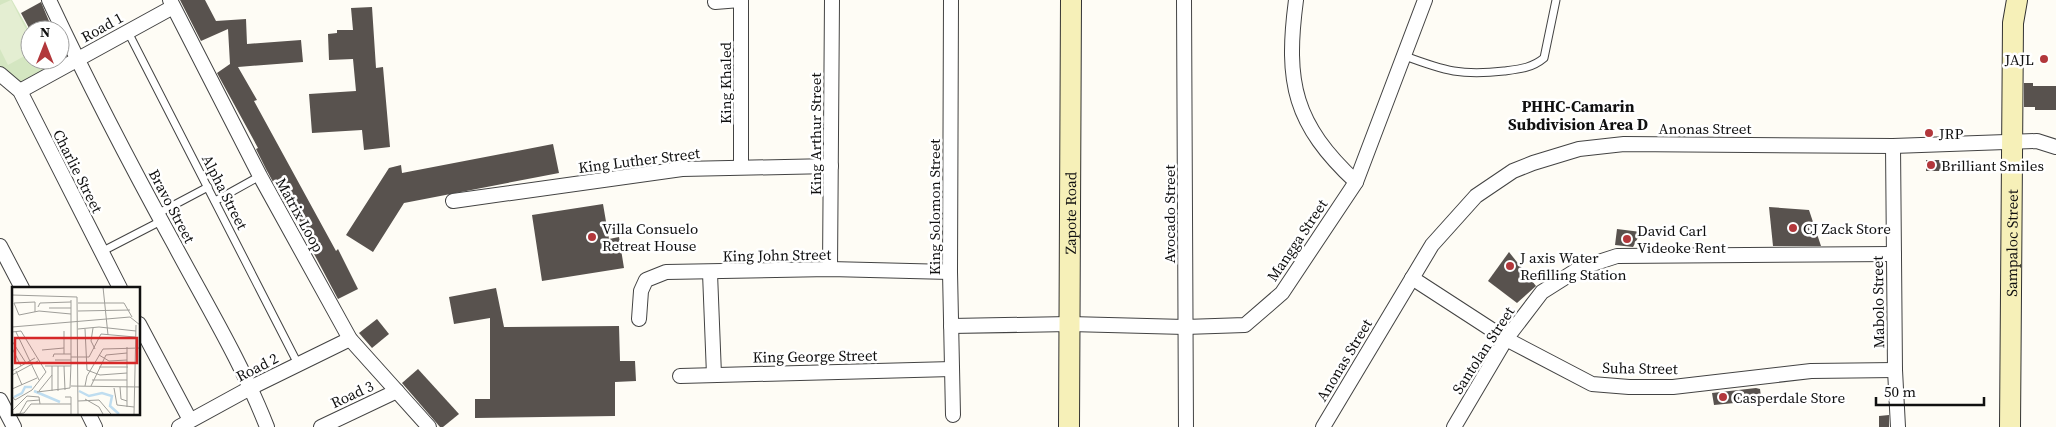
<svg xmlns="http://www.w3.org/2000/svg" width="2056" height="427" font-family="'Source Serif 4',serif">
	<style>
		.green { fill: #d4e6c1 }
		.pitch { fill: #e4eed2 }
		.building { fill: #58524e }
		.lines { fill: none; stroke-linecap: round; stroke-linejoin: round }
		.lane-casing { stroke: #434343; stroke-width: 9 }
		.street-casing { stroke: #434343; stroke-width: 16 }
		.secondary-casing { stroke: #323232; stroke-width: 22 }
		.lane { stroke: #fff; stroke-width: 7 }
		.street { stroke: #fff; stroke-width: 14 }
		.secondary { stroke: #f6f0b8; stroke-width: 20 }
		.poi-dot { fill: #b2373b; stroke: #fff; stroke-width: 2 }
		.labels { text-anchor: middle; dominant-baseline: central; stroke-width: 5; stroke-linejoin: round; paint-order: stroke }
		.street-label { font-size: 15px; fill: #101010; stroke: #fff }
		.poi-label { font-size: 15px; fill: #101010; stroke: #fff; text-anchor: start }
		.neighbourhood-label { font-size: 16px; font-weight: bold; fill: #101010; stroke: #fff }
		.inset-river { fill: none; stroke: #bfddf0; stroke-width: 2.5 }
		.inset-road { fill: none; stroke: #9f9e99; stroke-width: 1 }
		.view { fill: #d62828; fill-opacity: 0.15; stroke: #d62828; stroke-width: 2.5 }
		.inset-edge { fill: none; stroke: #101010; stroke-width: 2.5 }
	</style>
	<rect width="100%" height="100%" fill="#fefcf5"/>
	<polygon class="green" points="0,0 12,0 30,32 30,60 45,60 50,68 22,85 0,69"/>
	<polygon class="pitch" points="11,0 30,37 30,53 8,65 0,49 0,5"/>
	<g class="building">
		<polygon points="180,0 205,0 216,21 246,19 247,44 301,40 303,62 238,67 257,100 254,101 336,251 338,249 358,289 338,299 287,203 285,204 266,169 256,149 258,148 217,73 230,64 228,29 201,41"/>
		<polygon points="41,2 51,26 43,30 30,30 21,13"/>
		<polygon points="372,7 376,68 383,67 390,147 364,150 362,130 312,133 309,94 356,91 353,59 329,60 328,34 337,33 337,30 353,30 351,8"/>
		<polygon points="2024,83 2033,83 2033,86 2056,86 2056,110 2035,110 2035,107 2024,107"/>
		<polygon points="553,144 559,173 404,203 373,252 346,235 389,168 401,165 402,173"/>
		<polygon points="1926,160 1946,160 1947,171 1926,171"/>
		<polygon points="603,204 609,239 619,237 624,268 542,281 532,215"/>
		<polygon points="1769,207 1809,210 1821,246 1773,246"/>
		<polygon points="1617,229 1641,232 1633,247 1615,245"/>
		<polygon points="1509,252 1536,286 1517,303 1488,281"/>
		<polygon points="496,288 504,327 619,326 620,361 635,361 636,381 615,382 615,416 475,418 475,399 490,399 490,318 454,324 449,297"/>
		<polygon points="377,319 389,334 372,348 359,333"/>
		<polygon points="418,369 459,414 443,427 440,427 402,383"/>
		<polygon points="1756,388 1760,389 1761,397 1755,398 1755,401 1714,405 1712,393"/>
		<polygon points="1889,415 1889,427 1879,427 1879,416"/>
	</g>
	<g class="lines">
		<g class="lane-casing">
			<g id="lane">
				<polyline points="128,32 298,364"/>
				<path d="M1405,56C1445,71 1462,76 1504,71C1520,69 1532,68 1544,58L1556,0"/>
				<polyline points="215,201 260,176"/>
				<polyline points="157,214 208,187"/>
				<polyline points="101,252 161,221"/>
			</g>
		</g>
		<g class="street-casing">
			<g id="street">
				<path d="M49,0C88,83 130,164 174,244C206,304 242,363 267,427"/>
				<polyline points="170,0 260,176 350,339 429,427"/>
				<polyline points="741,0 741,167"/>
				<polyline points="951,0 950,272 953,415"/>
				<polyline points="1184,0 1186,427"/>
				<path d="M1296,0C1285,83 1294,124 1356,182"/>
				<polyline points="715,2 740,0"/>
				<polyline points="0,74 20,91 120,288"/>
				<polyline points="20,91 173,7"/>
				<polyline points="1893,146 1895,370 1898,427"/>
				<polyline points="453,201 682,169 831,166"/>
				<polyline points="0,246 22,288"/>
				<polyline points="830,269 832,0"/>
				<polyline points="710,273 714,375"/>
				<polyline points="1412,278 1506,339 1592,384 1629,387 1673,387 1811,371 1895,370"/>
				<polyline points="639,319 641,291 646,280 666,272 830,269 950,272"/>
				<polyline points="139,324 190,420"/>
				<polyline points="951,326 1070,324 1185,327 1245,325 1282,293 1356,182 1425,0"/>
				<polyline points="680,376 952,369"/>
				<polyline points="0,400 14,427"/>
				<polyline points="88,413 95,427"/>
				<polyline points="179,427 252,387 350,339"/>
				<polyline points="321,427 397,391"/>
				<polyline points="1323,427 1432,245 1476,196 1513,171 1533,163 1579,149 1624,144 1893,146 2037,141 2056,147"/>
				<polyline points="1454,427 1506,339 1542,292 1580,268 1617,256 1894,254"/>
			</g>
		</g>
		<g class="secondary-casing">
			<g id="secondary">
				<path id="s1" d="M1069,427L1071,0"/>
				<path id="s2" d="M2010,427L2013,23L2017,0"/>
			</g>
		</g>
		<use href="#lane" class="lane"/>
		<use href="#street" class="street"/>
		<use href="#secondary" class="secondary"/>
	</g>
	<g class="poi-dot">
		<circle cx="2044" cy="59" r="5"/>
		<circle cx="1929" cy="133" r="5"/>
		<circle cx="1931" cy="165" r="5"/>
		<circle cx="1793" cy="228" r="5"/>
		<circle cx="592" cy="237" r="5"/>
		<circle cx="1627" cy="239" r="5"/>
		<circle cx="1510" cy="266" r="5"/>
		<circle cx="1723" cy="397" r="5"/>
	</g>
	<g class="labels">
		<g class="street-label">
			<text transform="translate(102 27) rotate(-29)">Road 1</text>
			<text transform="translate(725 83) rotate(-90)">King Khaled</text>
			<text x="1705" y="128">Anonas Street</text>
			<text transform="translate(815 134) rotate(-90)">King Arthur Street</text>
			<text transform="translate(639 160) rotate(-7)">King Luther Street</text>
			<text transform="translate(78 171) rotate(63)">Charlie Street</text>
			<text transform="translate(225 192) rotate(63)">Alpha Street</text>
			<text transform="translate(172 206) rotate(62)">Bravo Street</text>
			<text transform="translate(934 207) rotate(-90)">King Solomon Street</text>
			<text stroke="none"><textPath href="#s1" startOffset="214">Zapote Road</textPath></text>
			<text transform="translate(1169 214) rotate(-90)">Avocado Street</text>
			<text transform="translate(300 215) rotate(61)">Matrix Loop</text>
			<text transform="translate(1297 240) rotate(-56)">Mangga Street</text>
			<text stroke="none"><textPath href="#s2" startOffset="184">Sampaloc Street</textPath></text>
			<text transform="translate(777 255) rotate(-1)">King John Street</text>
			<text transform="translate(1878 302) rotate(-91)">Mabolo Street</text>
			<text transform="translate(1483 350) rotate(-57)">Santolan Street</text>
			<text transform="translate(815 356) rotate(-1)">King George Street</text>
			<text transform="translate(1344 360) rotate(-59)">Anonas Street</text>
			<text transform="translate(257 367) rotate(-27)">Road 2</text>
			<text transform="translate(1640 368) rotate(1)">Suha Street</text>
			<text transform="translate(352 394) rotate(-25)">Road 3</text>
		</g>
		<g class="poi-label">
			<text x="2034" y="59" text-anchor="end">JAJL</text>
			<text x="1939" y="133">JRP</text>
			<text x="1941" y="165">Brilliant Smiles</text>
			<text x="602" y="228">Villa Consuelo<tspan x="602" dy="17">Retreat House</tspan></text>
			<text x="1803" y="228">CJ Zack Store</text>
			<text x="1637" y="230">David Carl<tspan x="1637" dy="17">Videoke Rent</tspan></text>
			<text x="1520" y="257">J axis Water<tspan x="1520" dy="17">Refilling Station</tspan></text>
			<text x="1733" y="397">Casperdale Store</text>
		</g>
		<g class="neighbourhood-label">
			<text x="1578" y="106">PHHC-Camarin<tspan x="1578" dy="18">Subdivision Area D</tspan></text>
		</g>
	</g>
	<g transform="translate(12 287)">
		<rect width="128" height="128" fill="#fefcf5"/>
		<path class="inset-river" d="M22,104L48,115M67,104L77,109L90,106L100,109L98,119L107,127M2,110L10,106L13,100H20"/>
		<path class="inset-road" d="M1,0H37M91,0L96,48M0,8L65,10L66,127M59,13V76M66,16H112L120,30M26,20L28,16L59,15M37,21H59M66,24L118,23M23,25V15L2,16L7,28L27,24L59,27M0,40L118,30L128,38M81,41L79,54L83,62M66,42L87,40L124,44M73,42L75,83L88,88L115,86M52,44V67M0,45L9,44L34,85L20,103L3,113L0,109M4,45L27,93M0,54L14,76M115,60V120M0,61L9,79M30,63L52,61M87,68L97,74L115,73M41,70L42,67H59M59,70H77L89,47L123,50M43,73H59M33,79H59M40,79V104M52,79L53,103M87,80H116M0,84L23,71M4,84L10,98M0,88L26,74M80,93H115M59,99L128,100M73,99L75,89L91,62L128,61M79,99L94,68L115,66M108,100L109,112L115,114M102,101L105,118L122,120M0,102L25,91M27,104L40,88M46,104V79M25,105L58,101L59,77M53,110H59V127M73,112L87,120L91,127M66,114L87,113L99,127M1,123L15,109L27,110L28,117M8,126L15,114L28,113M4,127L12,126L19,117H59M122,127L124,38"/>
		<path class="view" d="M3,51H125V76H3Z"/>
		<rect width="128" height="128" class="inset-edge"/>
	</g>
	<g transform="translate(45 45)"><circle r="24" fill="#ffffff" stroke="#9f9f9f"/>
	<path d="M0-4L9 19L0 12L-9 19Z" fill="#b2373b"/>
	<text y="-8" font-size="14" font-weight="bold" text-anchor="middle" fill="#101010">N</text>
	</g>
	<path d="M1876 397v8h108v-8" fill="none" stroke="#101010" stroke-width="2.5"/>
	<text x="1884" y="397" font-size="15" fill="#101010" stroke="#ffffff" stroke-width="4" paint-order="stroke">50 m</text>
</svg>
